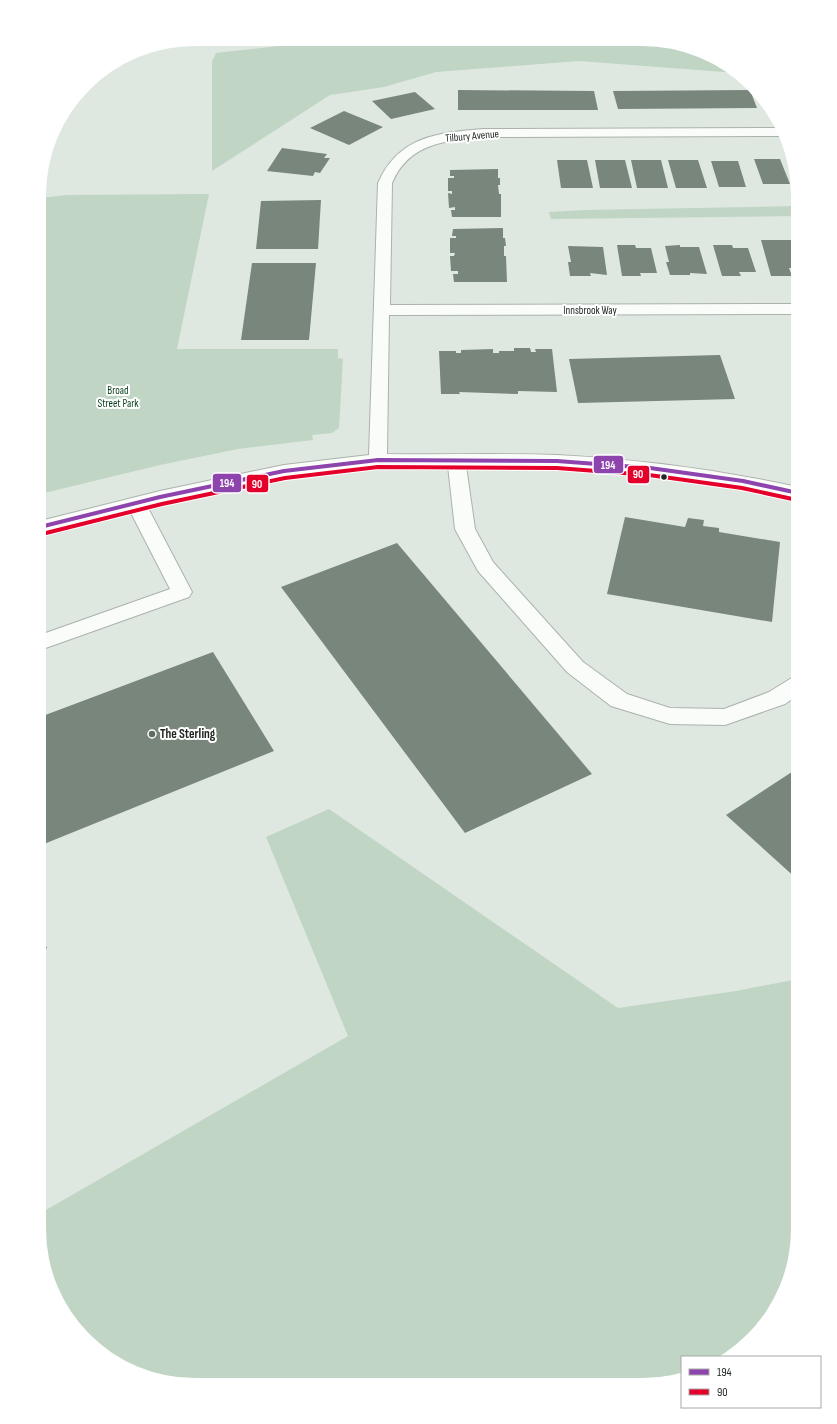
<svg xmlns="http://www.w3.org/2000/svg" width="837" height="1424" font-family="'Sofia Sans Condensed',sans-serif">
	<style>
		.green { fill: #c0d5c4 }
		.building { fill: #79867c }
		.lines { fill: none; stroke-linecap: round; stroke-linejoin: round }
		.minor-casing { stroke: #abb2ac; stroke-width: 2 }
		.minor { fill: #fafcfa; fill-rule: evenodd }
		.bus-1-casing { stroke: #fff; stroke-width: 6 }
		.bus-2-casing { stroke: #fff; stroke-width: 6 }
		.bus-1 { stroke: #8e44ad; stroke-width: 4 }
		.bus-2 { stroke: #e4002b; stroke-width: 4 }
		.bus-dot { fill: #202621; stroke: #fff; stroke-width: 1.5 }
		.poi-dot { fill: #626a64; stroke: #fff; stroke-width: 1.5 }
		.labels { text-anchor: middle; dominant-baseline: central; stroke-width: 4; stroke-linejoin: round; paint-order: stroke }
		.far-street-label { font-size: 11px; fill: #202621; stroke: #fff }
		.far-park-label { font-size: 11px; fill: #063e1a; stroke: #fff }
		.poi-label { font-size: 13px; font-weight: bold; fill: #202621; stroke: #fff; text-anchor: start }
		.line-badge { stroke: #fff; stroke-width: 1.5 }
		.badge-label { font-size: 11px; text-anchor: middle; font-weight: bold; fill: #fff }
	</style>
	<rect width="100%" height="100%" fill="#dee8e0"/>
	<g class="green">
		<polygon points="391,40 672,42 711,55 737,73 579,61 436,72 384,87 330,95 212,171 212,61 216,53 316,42"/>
		<polygon points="209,194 177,349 338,349 338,358 343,359 339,428 332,433 312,435 313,440 238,449 160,465 40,494 40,198 67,195"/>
		<polygon points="798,206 798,216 551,219 549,212 585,210"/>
		<path d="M329,809L618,1008L736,991L798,979V1239L786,1288L766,1324L737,1353L729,1357H682V1378L642,1385L174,1384C160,1379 138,1376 125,1368C65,1334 39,1282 39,1214L348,1036L266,837Z"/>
	</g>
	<g class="building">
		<polygon points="458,90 594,91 598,110 458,110"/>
		<polygon points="750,90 757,108 618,109 613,91"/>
		<polygon points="415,92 435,109 391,119 372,101"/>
		<polygon points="344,111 383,127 349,145 310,128"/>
		<polygon points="282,148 327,154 324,158 330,158 320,173 315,172 313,176 267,171"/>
		<polygon points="754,159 780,159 790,184 763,184"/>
		<polygon points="557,160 587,160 593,188 561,188"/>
		<polygon points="595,160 625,160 632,188 600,188"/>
		<polygon points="631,160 661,160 668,188 637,188"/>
		<polygon points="668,160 698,160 707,188 676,188"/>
		<polygon points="711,161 738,161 746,187 719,187"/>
		<polygon points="498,169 498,178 500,178 500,185 498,185 499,194 501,194 501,217 452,217 451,210 455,210 455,207 449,208 448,193 452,194 452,191 448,191 448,178 454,178 454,176 450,176 450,170"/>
		<polygon points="321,200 318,249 256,249 261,201"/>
		<polygon points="503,228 503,238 505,238 506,246 504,246 504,256 506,256 507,282 454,282 453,274 458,274 458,271 451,271 450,256 454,256 455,253 450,253 450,238 456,238 456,236 452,236 453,229"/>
		<polygon points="761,240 794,240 798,250 798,268 789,268 792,276 771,276"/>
		<polygon points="617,245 635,245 636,248 651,248 657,273 640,273 641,276 622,276"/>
		<polygon points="680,245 680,247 699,247 707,274 690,273 690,275 670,275 666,262 669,262 665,246"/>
		<polygon points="713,245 732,245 733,248 748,248 756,272 739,272 741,276 722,276"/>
		<polygon points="568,246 603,247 607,275 590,273 591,276 570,276 568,262 571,262"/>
		<polygon points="252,263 316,263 309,340 241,340"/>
		<polygon points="514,348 530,348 531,352 536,352 535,349 552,349 557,392 518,391 518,394 459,392 460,394 441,394 439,351 456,351 456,353 461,353 461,350 493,349 493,353 499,353 499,351 514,351"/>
		<polygon points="720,355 735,399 578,403 569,359"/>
		<polygon points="625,517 685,527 688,518 704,520 703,526 719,528 719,532 780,542 772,622 607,594"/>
		<polygon points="397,543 592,774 465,833 281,587"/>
		<polygon points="213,652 274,751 39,846 40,717"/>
		<polygon points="798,768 798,880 726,815"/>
		<polygon points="39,931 47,948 39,952"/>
	</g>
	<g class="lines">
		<g class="minor-casing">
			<path id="minor" d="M781,128L785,136L483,137C444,141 409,143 392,183L390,305L798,304V314L389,315L387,454C444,455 501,453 557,455C638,459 719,470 798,487V499C719,482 638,470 557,467C527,465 496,466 466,466L475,529L493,562L583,662L627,694L670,708L724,709L769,692L790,679L798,677V695L785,704L725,725L670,724L611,706L567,672L478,571L455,529L448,466H378L284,477L147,506L192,592L189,597L40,650V635L170,589L130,511L40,533V521L160,491L284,465L369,455L378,183C399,136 437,133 483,129Z"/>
		</g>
		<use href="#minor" class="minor"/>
		<g class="bus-1-casing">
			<polyline id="bus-1" points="40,527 160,497 284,471 378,460 557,461 650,468 743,481 798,493"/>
		</g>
		<g class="bus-2-casing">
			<polyline id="bus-2" points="42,534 162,504 285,478 378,467 557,468 649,475 742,488 797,500"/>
		</g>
		<use href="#bus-1" class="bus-1"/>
		<use href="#bus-2" class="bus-2"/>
	</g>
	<circle class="bus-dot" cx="664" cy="477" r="3.5"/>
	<circle class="poi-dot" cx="152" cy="734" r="4"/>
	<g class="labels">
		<g class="far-street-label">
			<text transform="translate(472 136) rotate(-5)">Tilbury Avenue</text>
			<text x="590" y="310">Innsbrook Way</text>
		</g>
		<g class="far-park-label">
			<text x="118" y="390">Broad<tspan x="118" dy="13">Street Park</tspan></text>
		</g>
		<g class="poi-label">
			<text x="160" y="734">The Sterling</text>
		</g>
	</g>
	<path d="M0 0H837V1424H0ZM195 46H642A149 149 0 0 1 791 195V1229A149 149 0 0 1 642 1378H195A149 149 0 0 1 46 1229V195A149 149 0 0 1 195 46Z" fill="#fff" fill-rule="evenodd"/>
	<g class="line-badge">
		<rect x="593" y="455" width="31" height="19" rx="4" fill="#8e44ad"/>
		<rect x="627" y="465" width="23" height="19" rx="4" fill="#e4002b"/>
		<rect x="212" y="473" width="30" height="20" rx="4" fill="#8e44ad"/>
		<rect x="246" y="474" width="23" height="19" rx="4" fill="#e4002b"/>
	</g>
	<g class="badge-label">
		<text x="608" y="469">194</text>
		<text x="638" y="478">90</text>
		<text x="227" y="487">194</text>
		<text x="257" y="488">90</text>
	</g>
	<rect x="681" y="1356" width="140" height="52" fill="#ffffff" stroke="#a6a8a6"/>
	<rect x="689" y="1369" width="20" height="6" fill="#8e44ad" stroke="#a6a8a6"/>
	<text x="717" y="1376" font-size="12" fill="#202621">194</text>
	<rect x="689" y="1389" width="20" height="6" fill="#e4002b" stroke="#a6a8a6"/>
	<text x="717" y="1396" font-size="12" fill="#202621">90</text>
</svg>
